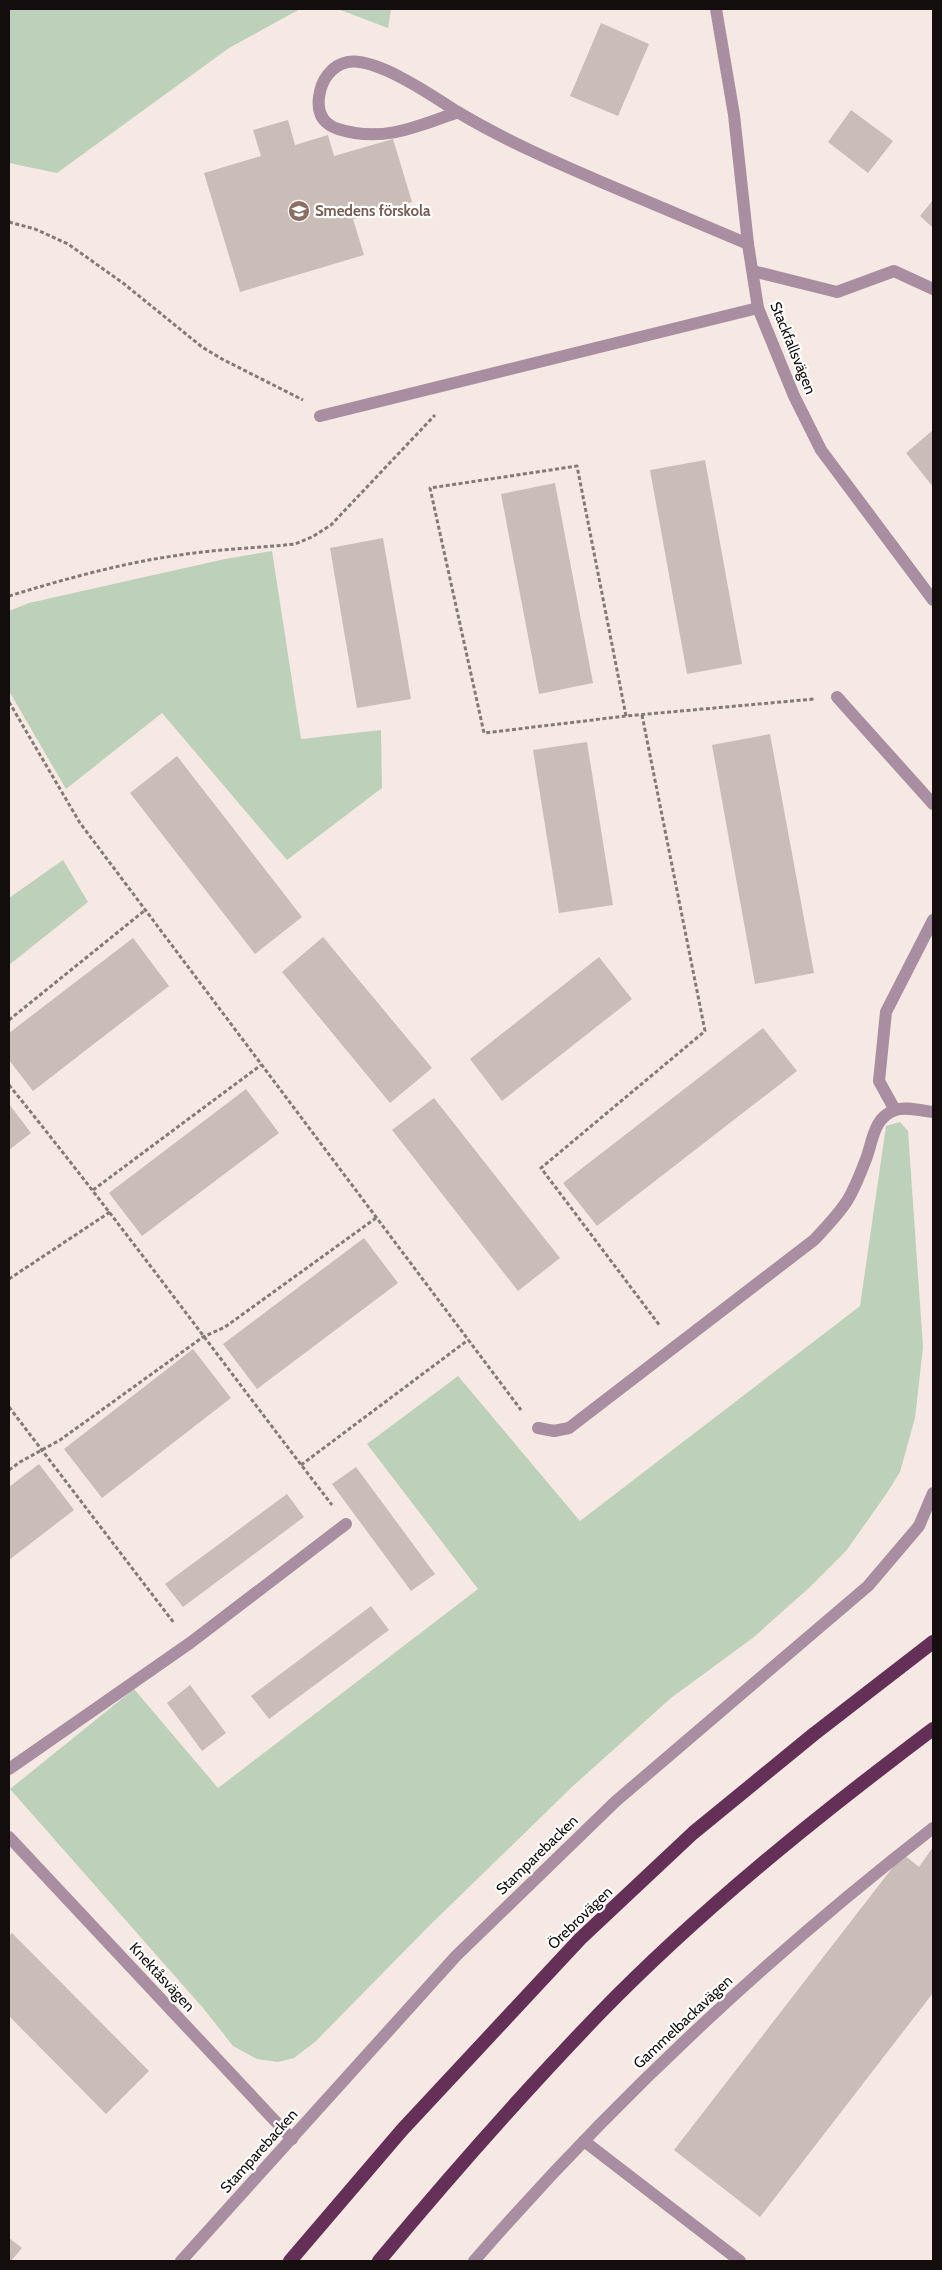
<svg xmlns="http://www.w3.org/2000/svg" width="942" height="2270" font-family="Cabin,sans-serif">
	<style>
		.green { fill: #bdd1ba }
		.building { fill: #cabdb8 }
		.lines { fill: none; stroke-linecap: round; stroke-linejoin: round }
		.path { stroke: #837a77; stroke-width: 3; stroke-dasharray: 4 2.5; stroke-linecap: butt }
		.service { stroke: #a98da1; stroke-width: 12 }
		.minor { stroke: #a98da1; stroke-width: 12 }
		.trunk { stroke: #643058; stroke-width: 14 }
		.labels { text-anchor: middle; dominant-baseline: central; stroke-width: 4.5; stroke-linejoin: round; paint-order: stroke }
		.education-label { font-size: 15px; font-weight: bold; fill: #785e54; stroke: #fff; text-anchor: start }
		.street-label { font-size: 15px; fill: #130e0d; stroke: #fff }
	</style>
	<rect width="100%" height="100%" fill="#f6e8e3"/>
	<g class="green">
		<polygon points="9,9 300,9 229,48 57,173 9,163"/>
		<polygon points="338,9 391,9 388,28"/>
		<polygon points="272,551 301,739 381,730 382,788 287,860 162,713 66,789 9,691 9,611 29,603 225,559"/>
		<polygon points="63,860 88,902 9,965 9,898"/>
		<polygon points="900,1122 908,1131 923,1347 915,1418 900,1472 887,1493 846,1551 810,1587 754,1637 671,1698 573,1786 429,1926 315,2042 294,2058 278,2062 257,2059 233,2046 203,2008 10,1789 134,1689 218,1788 478,1589 367,1444 458,1376 580,1521 860,1306 886,1126"/>
	</g>
	<g class="building">
		<polygon points="601,23 649,44 618,116 570,96"/>
		<polygon points="851,110 893,141 868,173 828,142"/>
		<polygon points="288,120 295,145 328,135 334,156 393,139 412,202 353,219 364,255 240,292 204,173 261,156 253,130"/>
		<polygon points="933,200 933,228 920,216"/>
		<polygon points="933,430 933,487 906,453"/>
		<polygon points="705,460 742,664 687,674 650,470"/>
		<polygon points="555,483 593,683 539,694 501,494"/>
		<polygon points="383,538 411,699 357,708 330,548"/>
		<polygon points="770,734 814,973 755,984 712,745"/>
		<polygon points="587,742 613,905 559,913 533,750"/>
		<polygon points="177,756 302,917 255,954 130,793"/>
		<polygon points="323,937 432,1068 390,1103 282,972"/>
		<polygon points="133,938 169,986 33,1091 9,1060 9,1033"/>
		<polygon points="599,957 632,999 502,1101 470,1059"/>
		<polygon points="763,1028 797,1071 597,1226 563,1183"/>
		<polygon points="246,1089 279,1133 142,1236 109,1193"/>
		<polygon points="434,1098 560,1258 518,1291 392,1130"/>
		<polygon points="9,1104 31,1133 9,1150"/>
		<polygon points="364,1238 398,1283 257,1389 223,1344"/>
		<polygon points="193,1349 231,1398 102,1498 64,1449"/>
		<polygon points="39,1464 74,1510 9,1560 9,1487"/>
		<polygon points="356,1467 435,1574 411,1591 332,1484"/>
		<polygon points="287,1494 304,1517 183,1607 165,1584"/>
		<polygon points="371,1606 389,1630 269,1719 251,1696"/>
		<polygon points="190,1685 226,1733 202,1751 167,1703"/>
		<polygon points="933,1847 933,1993 760,2217 674,2150 903,1854 919,1867"/>
		<polygon points="12,1933 149,2071 106,2114 9,2016 9,1936"/>
		<polygon points="9,2238 22,2248 11,2261 9,2261"/>
	</g>
	<g class="lines">
		<g class="path">
			<polyline points="9,222 35,229 68,244 123,283 202,347 222,359 303,400"/>
			<path d="M9,596C65,579 122,563 180,555C218,549 257,548 295,544L312,537L331,525L435,415"/>
			<polyline points="9,702 80,823 521,1410"/>
			<polyline points="642,715 705,1031 541,1168 660,1326"/>
			<polyline points="626,716 577,466 430,488 484,733 626,716 814,699"/>
			<polyline points="9,1020 144,911"/>
			<path d="M9,1085C120,1222 224,1365 332,1505"/>
			<polyline points="93,1190 261,1065"/>
			<polyline points="9,1279 110,1212"/>
			<polyline points="9,1407 174,1623"/>
			<polyline points="301,1465 468,1340"/>
			<polyline points="9,1470 20,1462 60,1440 203,1337 225,1327 376,1218"/>
		</g>
		<g class="service">
			<path d="M458,112C417,127 382,143 338,129C323,124 317,113 319,97C321,81 331,65 348,62C376,57 433,96 456,111C504,140 555,162 606,184C653,204 701,224 748,244"/>
			<polyline points="320,416 758,308"/>
			<polyline points="837,697 933,804"/>
			<polyline points="895,1110 879,1081 886,1012 933,920"/>
			<path d="M538,1428L554,1431L569,1428L814,1240C826,1227 838,1215 847,1201C855,1188 861,1172 866,1159C873,1141 873,1118 895,1110C906,1106 922,1111 933,1112"/>
			<polyline points="9,1769 190,1643 346,1524"/>
			<polyline points="584,2141 740,2261"/>
		</g>
		<g class="minor">
			<polyline points="716,9 734,115 748,244 758,308 794,396 821,450 933,600"/>
			<polyline points="753,271 837,292 894,271 933,289"/>
			<polyline points="9,1837 292,2139"/>
			<polyline points="181,2261 456,1956 616,1801 868,1586 919,1526 933,1493"/>
			<path d="M474,2261C612,2102 767,1957 933,1828"/>
		</g>
		<g class="trunk">
			<polyline points="290,2261 402,2130 580,1939 693,1833 814,1734 933,1642"/>
			<path d="M379,2261C449,2177 522,2094 598,2015C700,1910 816,1817 933,1729"/>
		</g>
	</g>
	<defs>
		<g id="school-disc" transform="scale(1.125)"><circle r="9.5" fill="#8d6e63" stroke="#fff"/><path d="M0-5L7-2L0 1L-7-2ZM-4 1L0 2.5L4 1V4Q0 6-4 4Z" fill="#fff"/></g>
	</defs>
	<g fill-rule="evenodd">
		<use href="#school-disc" x="299" y="211"/>
	</g>
	<g class="labels">
		<g class="education-label">
			<text x="315" y="211">Smedens förskola</text>
		</g>
		<g class="street-label">
			<text transform="translate(793 348) rotate(68)">Stackfallsvägen</text>
			<text transform="translate(537 1855) rotate(-44)">Stamparebacken</text>
			<text transform="translate(580 1918) rotate(-44)">Örebrovägen</text>
			<text transform="translate(162 1977) rotate(47)">Knektåsvägen</text>
			<text transform="translate(683 2022) rotate(-43)">Gammelbackavägen</text>
			<text transform="translate(259 2151) rotate(-48)">Stamparebacken</text>
		</g>
	</g>
	<rect width="942" height="2270" fill="none" stroke="#130e0d" stroke-width="20"/>
</svg>
